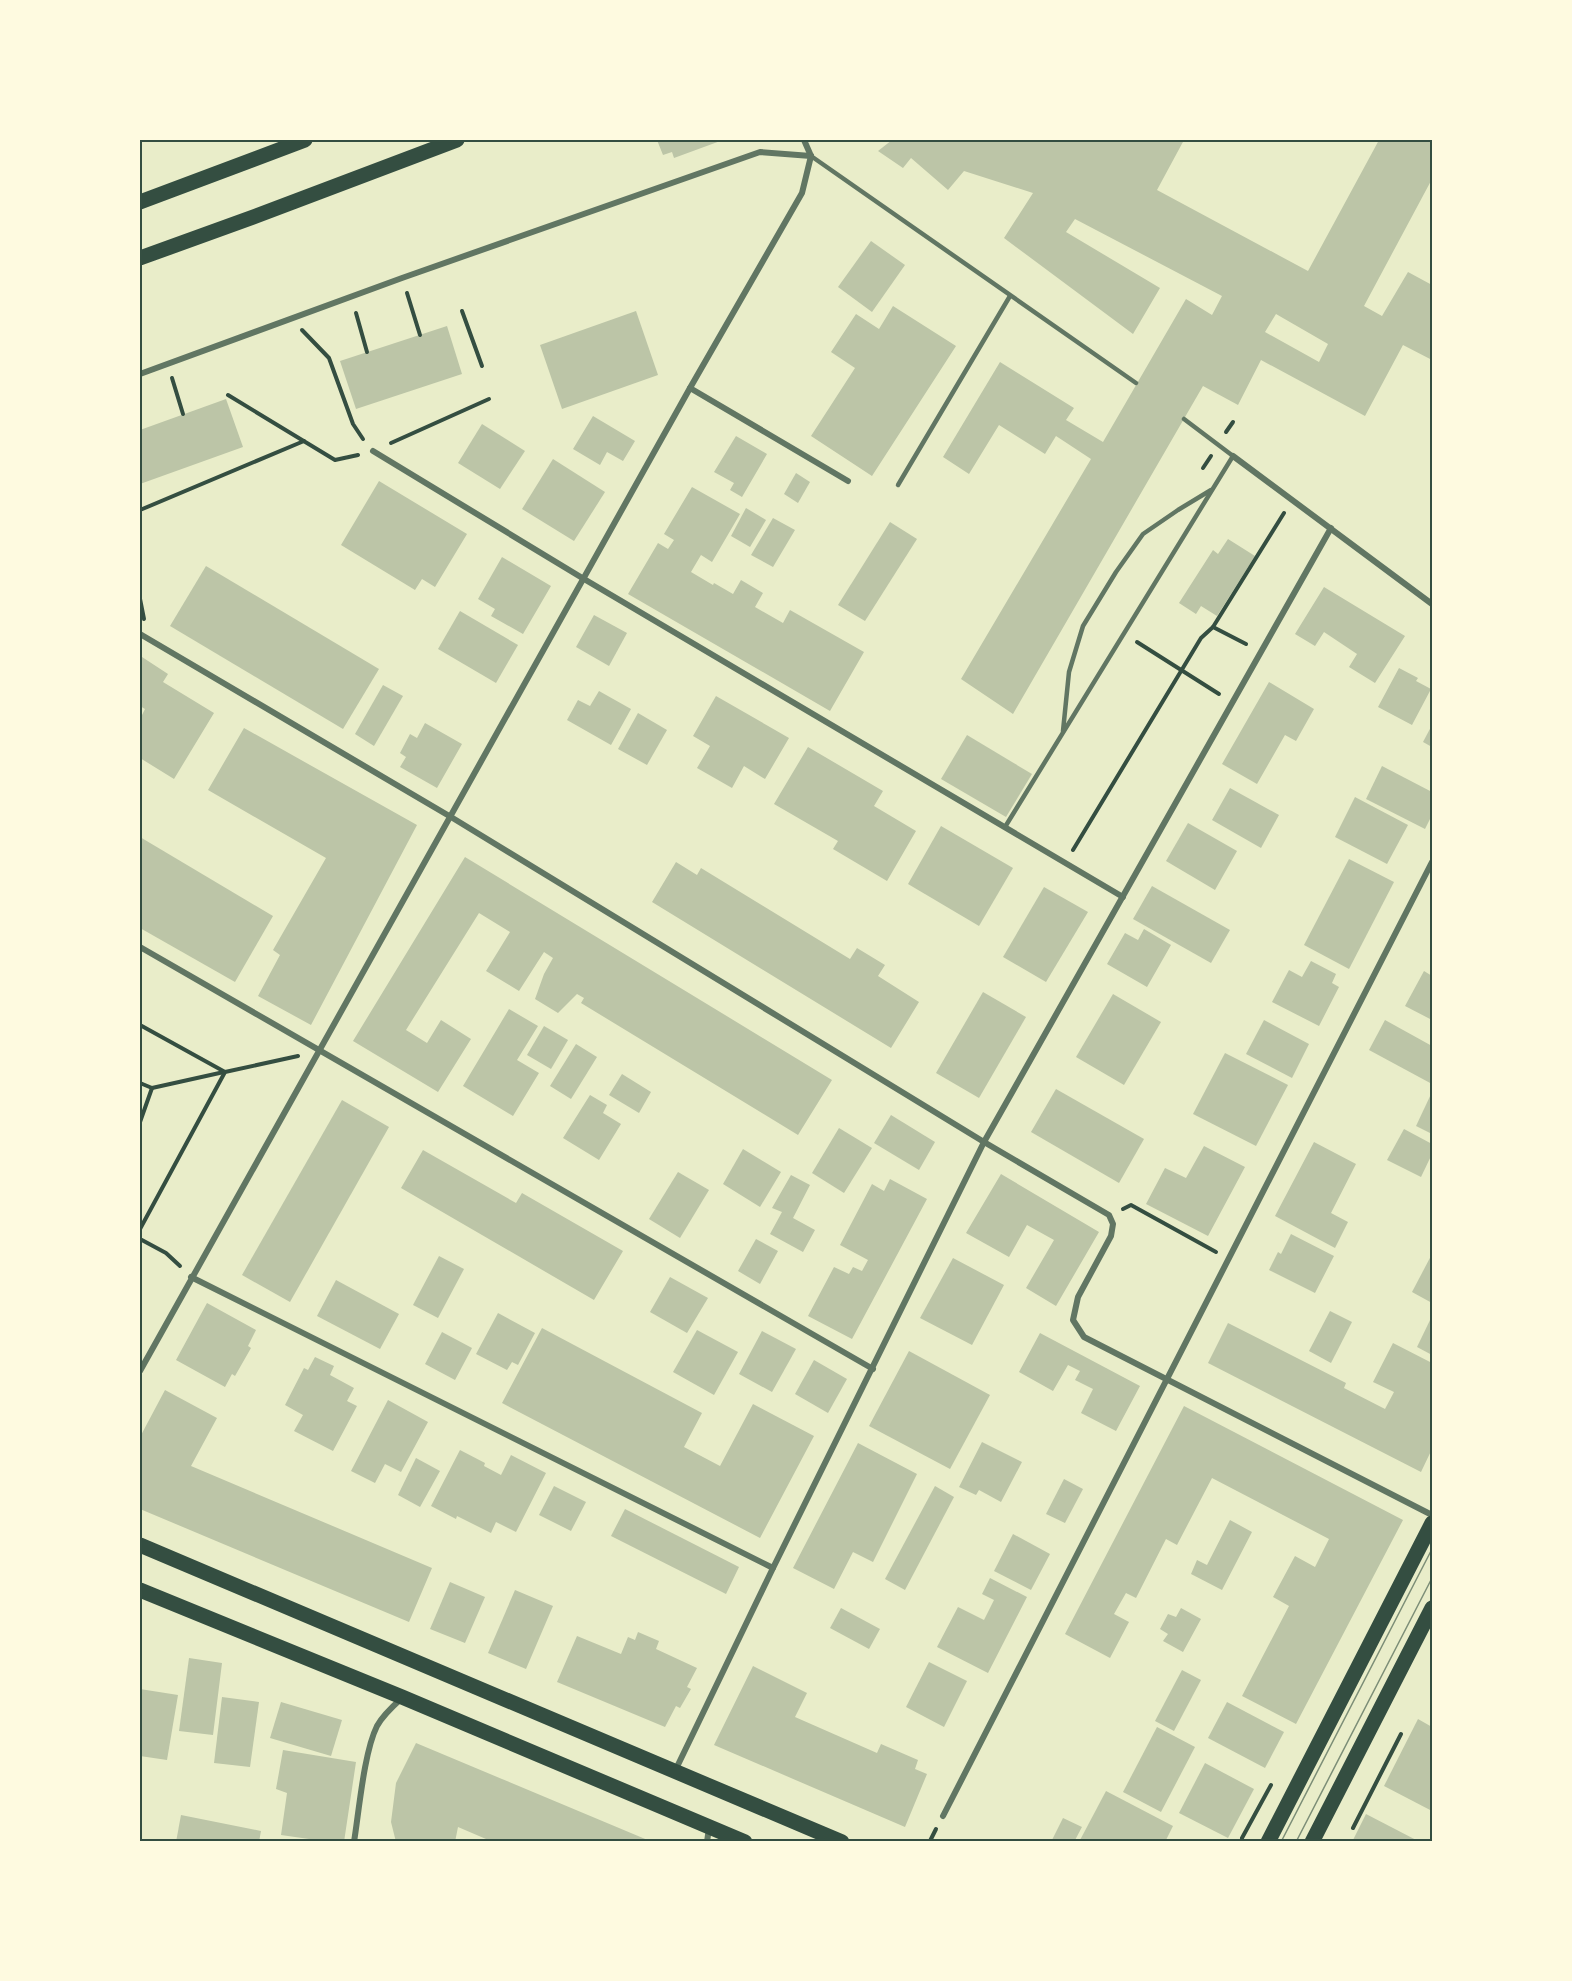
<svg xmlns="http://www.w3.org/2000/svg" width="1572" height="1981" font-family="Helvetica,sans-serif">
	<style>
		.building { fill: #bcc5a7; fill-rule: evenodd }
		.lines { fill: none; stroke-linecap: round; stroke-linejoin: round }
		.path { stroke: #344e41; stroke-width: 4 }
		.service { stroke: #617663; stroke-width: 4.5 }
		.minor { stroke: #617663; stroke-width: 6 }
		.primary { stroke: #344e41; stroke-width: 15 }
		.tram { stroke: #7c8e77; stroke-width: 1.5 }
		.neatline { fill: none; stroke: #344e41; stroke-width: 2 }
	</style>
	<rect width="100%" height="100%" fill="#e9edc9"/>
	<g class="building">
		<polygon points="657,140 723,140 674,158 672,152 663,155"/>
		<path d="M892,140H1184L1157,190L1308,271L1379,140H1432V179L1364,306L1382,316L1408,272L1432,285V360L1403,345L1365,416L1261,360L1238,405L1203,386L1013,714L961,679L1091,459L1056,436L1045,454L999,425L969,474L943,457L1000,362L1074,408L1066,420L1103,442L1186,299L1212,315L1222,296L1075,219L1066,232L1160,288L1133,334L1004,238L1033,193L964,171L948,190L911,158L903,168L878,151ZM1276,314L1328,344L1319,362L1265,332Z"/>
		<polygon points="871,241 905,265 872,312 838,287"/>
		<polygon points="893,306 956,346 872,476 811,436 855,368 831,352 856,314 879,329"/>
		<polygon points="636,311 658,375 562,409 540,345"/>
		<polygon points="447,326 462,374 356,409 340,361"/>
		<polygon points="226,399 243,447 140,484 140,430"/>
		<polygon points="593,416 635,441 623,461 607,452 600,465 573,449"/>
		<polygon points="482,424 525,451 500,489 458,463"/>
		<polygon points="736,436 767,454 742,497 730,490 734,483 714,472"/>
		<polygon points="553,459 605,492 574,541 522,509"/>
		<polygon points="796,473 810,482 798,503 784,494"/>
		<polygon points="379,481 467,534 435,587 422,579 415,590 341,545"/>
		<polygon points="692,487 740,514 712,562 701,555 691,572 713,585 714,583 733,594 741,580 763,593 755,607 783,623 790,610 864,652 830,711 628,594 658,543 668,549 674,540 664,534"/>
		<polygon points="746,508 766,520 750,547 731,536"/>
		<polygon points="773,518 795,530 773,567 751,555"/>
		<polygon points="890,522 917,539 865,621 838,605"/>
		<polygon points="1228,539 1255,556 1217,616 1201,606 1196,614 1179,603 1213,550 1218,554"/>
		<polygon points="502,557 551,586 523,634 491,616 495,609 478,599"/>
		<polygon points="206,566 379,669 343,729 170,626"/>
		<polygon points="1324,587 1405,636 1375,683 1349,667 1357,654 1324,632 1315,646 1295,634"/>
		<polygon points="460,611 518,645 496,683 438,649"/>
		<polygon points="594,615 627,633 609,666 576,647"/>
		<polygon points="142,657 168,674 163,682 214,713 174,779 140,758 140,719 145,709 140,706 140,661"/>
		<polygon points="1399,668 1418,678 1416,681 1431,689 1412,725 1378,707"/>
		<polygon points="1269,682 1314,709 1296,741 1285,735 1257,784 1222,764"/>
		<polygon points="383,685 403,696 374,746 355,734"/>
		<polygon points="599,691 631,709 611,745 567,720 578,700 590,706"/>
		<polygon points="716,696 789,738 765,779 744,766 732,788 697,768 710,746 693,736"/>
		<polygon points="638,713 667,730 647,765 618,749"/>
		<polygon points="425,723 462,744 437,788 400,767 406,757 400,753 410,734 417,738"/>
		<polygon points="1432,725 1432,747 1423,742"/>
		<polygon points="244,728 417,825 311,1025 258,996 280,955 273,950 326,858 208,790"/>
		<polygon points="967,735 1032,774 1006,817 941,779"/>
		<polygon points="808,747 883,791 874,806 916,831 887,881 833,849 838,841 774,804"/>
		<polygon points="1382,766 1432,792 1432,815 1425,829 1366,799"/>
		<polygon points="1230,788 1279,815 1261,848 1212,820"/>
		<polygon points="1355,797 1408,825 1387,864 1335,837"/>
		<polygon points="1188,823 1237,851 1215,890 1166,861"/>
		<polygon points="941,826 1013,868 979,926 908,884"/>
		<polygon points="140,837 273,916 235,982 140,928"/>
		<polygon points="465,857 832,1080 798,1135 581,1003 584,998 577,994 558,1013 535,999 544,974 553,958 544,952 519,991 486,971 510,932 479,913 406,1030 427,1043 441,1020 471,1039 438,1092 353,1041"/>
		<polygon points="1349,859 1394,882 1349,969 1304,945"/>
		<polygon points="676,862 697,875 701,868 850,959 857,948 885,965 878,976 919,1002 891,1048 652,902"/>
		<polygon points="1152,886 1230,930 1211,963 1133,919"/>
		<polygon points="1044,887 1088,912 1046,982 1003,957"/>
		<polygon points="1144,929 1171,945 1147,987 1107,964 1125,933 1138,940"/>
		<polygon points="1311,961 1336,974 1332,983 1339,987 1319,1026 1272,1002 1289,970 1302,977"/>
		<polygon points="1424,971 1432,976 1432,1020 1405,1006"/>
		<polygon points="983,992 1026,1017 979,1098 936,1073"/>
		<polygon points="1113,994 1161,1022 1124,1085 1076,1057"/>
		<polygon points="509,1009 538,1026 517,1060 539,1073 513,1116 463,1086"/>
		<polygon points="1264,1020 1309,1044 1292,1078 1246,1054"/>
		<polygon points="1385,1020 1432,1046 1432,1084 1369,1050"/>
		<polygon points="544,1026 568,1040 551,1069 527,1055"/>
		<polygon points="576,1044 597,1057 571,1099 550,1086"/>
		<polygon points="1225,1053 1288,1085 1256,1146 1193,1114"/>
		<polygon points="622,1074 651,1092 639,1113 609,1095"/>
		<polygon points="1056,1089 1144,1139 1119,1183 1031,1132"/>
		<polygon points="1432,1092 1432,1134 1416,1126"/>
		<polygon points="590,1095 607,1105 603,1113 621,1124 599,1160 563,1138"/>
		<polygon points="342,1100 389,1127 290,1302 242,1275"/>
		<polygon points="891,1115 935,1142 919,1170 874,1143"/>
		<polygon points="839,1128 872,1148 844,1193 812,1173"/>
		<polygon points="1404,1129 1432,1144 1432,1154 1421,1177 1387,1160"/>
		<polygon points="1314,1142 1356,1164 1331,1213 1348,1222 1335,1248 1275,1216"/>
		<polygon points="1204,1146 1245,1167 1208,1236 1146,1204 1165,1168 1186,1178"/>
		<polygon points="743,1149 781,1172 760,1207 723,1184"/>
		<polygon points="423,1150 516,1203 522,1193 623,1251 594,1300 401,1188"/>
		<polygon points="678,1172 709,1190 680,1238 649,1219"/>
		<polygon points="1001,1174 1099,1232 1056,1306 1026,1288 1054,1240 1027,1225 1009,1257 966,1233"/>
		<polygon points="791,1175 810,1185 793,1218 815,1230 803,1252 770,1234 782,1212 772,1208"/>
		<polygon points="890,1179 927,1199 852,1339 808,1316 834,1267 849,1274 853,1267 862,1271 868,1260 840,1245 872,1184 884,1191"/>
		<polygon points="1291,1234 1334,1256 1315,1293 1269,1270 1278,1252 1281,1254"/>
		<polygon points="756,1239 778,1251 760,1284 738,1271"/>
		<polygon points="1432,1254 1432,1303 1412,1292"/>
		<polygon points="439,1256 464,1269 438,1318 413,1305"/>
		<polygon points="953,1258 1004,1285 972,1345 920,1318"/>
		<polygon points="670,1277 708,1298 687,1333 650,1312"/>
		<polygon points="336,1280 399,1314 380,1349 317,1316"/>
		<polygon points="207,1303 256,1330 248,1346 251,1348 235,1376 232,1374 225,1387 176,1360"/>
		<polygon points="1330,1311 1352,1322 1331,1363 1309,1351"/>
		<polygon points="498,1313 535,1333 518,1365 512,1362 507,1370 476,1354"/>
		<polygon points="1432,1316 1432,1355 1417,1347"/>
		<polygon points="1228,1323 1346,1383 1344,1388 1385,1409 1394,1392 1373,1382 1393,1343 1432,1363 1432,1449 1421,1472 1208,1363"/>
		<polygon points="542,1328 702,1413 684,1447 720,1466 753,1404 814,1436 760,1538 502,1403"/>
		<polygon points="697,1330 738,1352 714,1395 673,1372"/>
		<polygon points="762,1331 796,1349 772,1392 739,1374"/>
		<polygon points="442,1332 472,1348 455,1380 425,1364"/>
		<polygon points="1040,1333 1140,1386 1116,1431 1081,1413 1093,1389 1075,1380 1080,1371 1068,1365 1053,1391 1019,1372"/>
		<polygon points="909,1351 990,1395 950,1469 869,1426"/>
		<polygon points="315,1357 334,1366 330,1375 354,1388 347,1401 357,1406 333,1451 294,1431 303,1415 285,1405 304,1368 308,1370"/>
		<polygon points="814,1360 847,1379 828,1413 795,1394"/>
		<polygon points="165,1390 217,1418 191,1466 432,1568 409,1622 140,1509 140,1437"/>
		<polygon points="388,1400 428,1422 401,1472 385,1464 375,1483 351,1471"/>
		<polygon points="1184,1406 1403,1520 1296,1724 1242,1696 1289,1606 1273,1597 1295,1556 1315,1567 1329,1539 1212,1478 1177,1545 1166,1539 1136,1598 1126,1593 1114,1614 1129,1622 1110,1658 1065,1634"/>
		<polygon points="982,1442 1022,1462 1001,1502 979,1490 976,1495 959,1487"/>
		<polygon points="858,1443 917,1474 873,1562 853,1552 834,1589 793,1568"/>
		<polygon points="460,1450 485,1463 484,1466 501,1475 511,1455 546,1473 516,1532 496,1522 491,1533 457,1516 456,1519 431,1506"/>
		<polygon points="416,1458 440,1471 420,1507 398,1495"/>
		<polygon points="1064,1479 1083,1489 1065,1523 1046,1514"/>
		<polygon points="554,1486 586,1502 571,1531 539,1515"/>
		<polygon points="935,1486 954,1497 905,1590 885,1579"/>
		<polygon points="625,1509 739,1567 726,1594 611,1536"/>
		<polygon points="1230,1520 1252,1532 1222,1590 1191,1574 1197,1560 1207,1565"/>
		<polygon points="1013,1534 1050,1554 1031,1590 994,1571"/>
		<polygon points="990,1578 1027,1597 988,1673 937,1647 958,1607 984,1620 994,1600 982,1594"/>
		<polygon points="450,1582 485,1597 465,1643 430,1629"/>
		<polygon points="515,1590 553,1606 526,1669 488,1653"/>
		<polygon points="841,1608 880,1629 869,1649 830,1628"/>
		<polygon points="1181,1608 1201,1619 1183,1652 1163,1641 1168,1634 1160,1629 1168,1614 1176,1617"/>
		<polygon points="638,1632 659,1641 656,1649 697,1668 687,1687 691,1689 680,1708 676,1706 665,1727 557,1682 577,1636 621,1654 628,1637 635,1640"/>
		<polygon points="189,1658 222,1663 213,1735 179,1731"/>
		<polygon points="929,1662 967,1681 944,1727 906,1707"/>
		<polygon points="753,1666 807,1693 795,1717 877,1753 881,1744 918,1760 915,1769 927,1774 905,1827 714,1745"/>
		<polygon points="1182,1670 1201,1680 1174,1731 1155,1721"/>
		<polygon points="140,1689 178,1695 167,1760 140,1756"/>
		<polygon points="222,1697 259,1702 250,1767 214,1763"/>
		<polygon points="281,1702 342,1720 331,1756 270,1738"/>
		<polygon points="1227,1702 1284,1732 1265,1768 1208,1738"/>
		<polygon points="1418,1719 1432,1727 1432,1811 1384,1786"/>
		<polygon points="1157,1727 1195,1747 1161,1812 1123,1792"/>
		<polygon points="416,1743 650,1841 650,1842 493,1842 458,1827 455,1842 396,1842 391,1822 396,1783"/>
		<polygon points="283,1750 356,1762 344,1842 330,1842 281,1835 287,1793 276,1789"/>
		<polygon points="1205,1763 1254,1789 1228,1838 1179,1813"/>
		<polygon points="1106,1791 1173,1826 1165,1842 1079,1842"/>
		<polygon points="1366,1814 1420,1842 1352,1842"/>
		<polygon points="181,1815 261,1831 259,1842 176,1842"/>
		<polygon points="1063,1818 1082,1827 1074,1842 1051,1842"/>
	</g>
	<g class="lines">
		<g class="path">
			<polyline points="407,293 420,335"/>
			<polyline points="462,311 482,366"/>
			<polyline points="356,313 367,352"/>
			<polyline points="302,330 329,358 353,424 363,439"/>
			<polyline points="172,378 183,414"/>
			<polyline points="228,395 335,460 358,455"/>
			<polyline points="1226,432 1233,422"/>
			<polyline points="391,443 489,399"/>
			<polyline points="1203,468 1211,456"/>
			<polyline points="140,510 304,441"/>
			<polyline points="140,599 144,619"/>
			<polyline points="1213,627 1284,513"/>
			<polyline points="1137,642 1219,694"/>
			<polyline points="1073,850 1201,638 1213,627 1246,644"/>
			<polyline points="140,1025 225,1072"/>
			<polyline points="140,1083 152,1088 224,1072"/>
			<polyline points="140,1122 152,1088"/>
			<polyline points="1123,1209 1131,1205 1216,1252"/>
			<polyline points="140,1229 225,1072 298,1056"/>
			<polyline points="140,1239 166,1253 180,1266"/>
			<polyline points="1353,1828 1401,1734"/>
			<polyline points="1242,1838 1271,1785"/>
			<polyline points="930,1841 936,1829"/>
		</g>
		<g class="service">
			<polyline points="811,156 1136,383"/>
			<polyline points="898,485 1010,296"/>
			<polyline points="1063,731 1069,672 1083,626 1116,572 1143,534 1178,510 1211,490"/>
			<polyline points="1005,827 1233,456 1184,419"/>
		</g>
		<g class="minor">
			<polyline points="804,140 811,156"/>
			<polyline points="140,374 402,278 760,152 811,156"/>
			<polyline points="690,388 848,481"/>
			<polyline points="373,451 584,579 1123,897"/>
			<polyline points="1233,456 1432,604"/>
			<polyline points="140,634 451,817 984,1142 1109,1215 1113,1224 1111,1236 1078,1297 1073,1320 1084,1337 1432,1515"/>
			<polyline points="140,947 873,1369"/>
			<polyline points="191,1277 773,1568"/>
			<polyline points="140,1371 690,388 802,193 811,156"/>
			<polyline points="675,1771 773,1568 984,1142 1331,528"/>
			<polyline points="943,1816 1432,862"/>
			<path d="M354,1842C359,1811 364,1752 377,1726C383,1715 393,1706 402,1698"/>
			<polyline points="707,1842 709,1828"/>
		</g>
		<g class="primary">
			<polyline points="140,202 305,140"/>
			<polyline points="140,258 256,216 457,140"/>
			<polyline points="140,1545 842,1842"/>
			<polyline points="140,1590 402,1697 745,1842"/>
			<polyline points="1268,1842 1432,1523"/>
			<polyline points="1312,1842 1432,1608"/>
		</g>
		<g class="tram">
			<polyline points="1281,1842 1432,1549"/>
			<polyline points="1296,1842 1432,1578"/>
		</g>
	</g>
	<rect width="1572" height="1981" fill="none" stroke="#fefae0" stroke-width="282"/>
	<rect x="141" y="141" width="1290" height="1699" class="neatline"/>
</svg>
